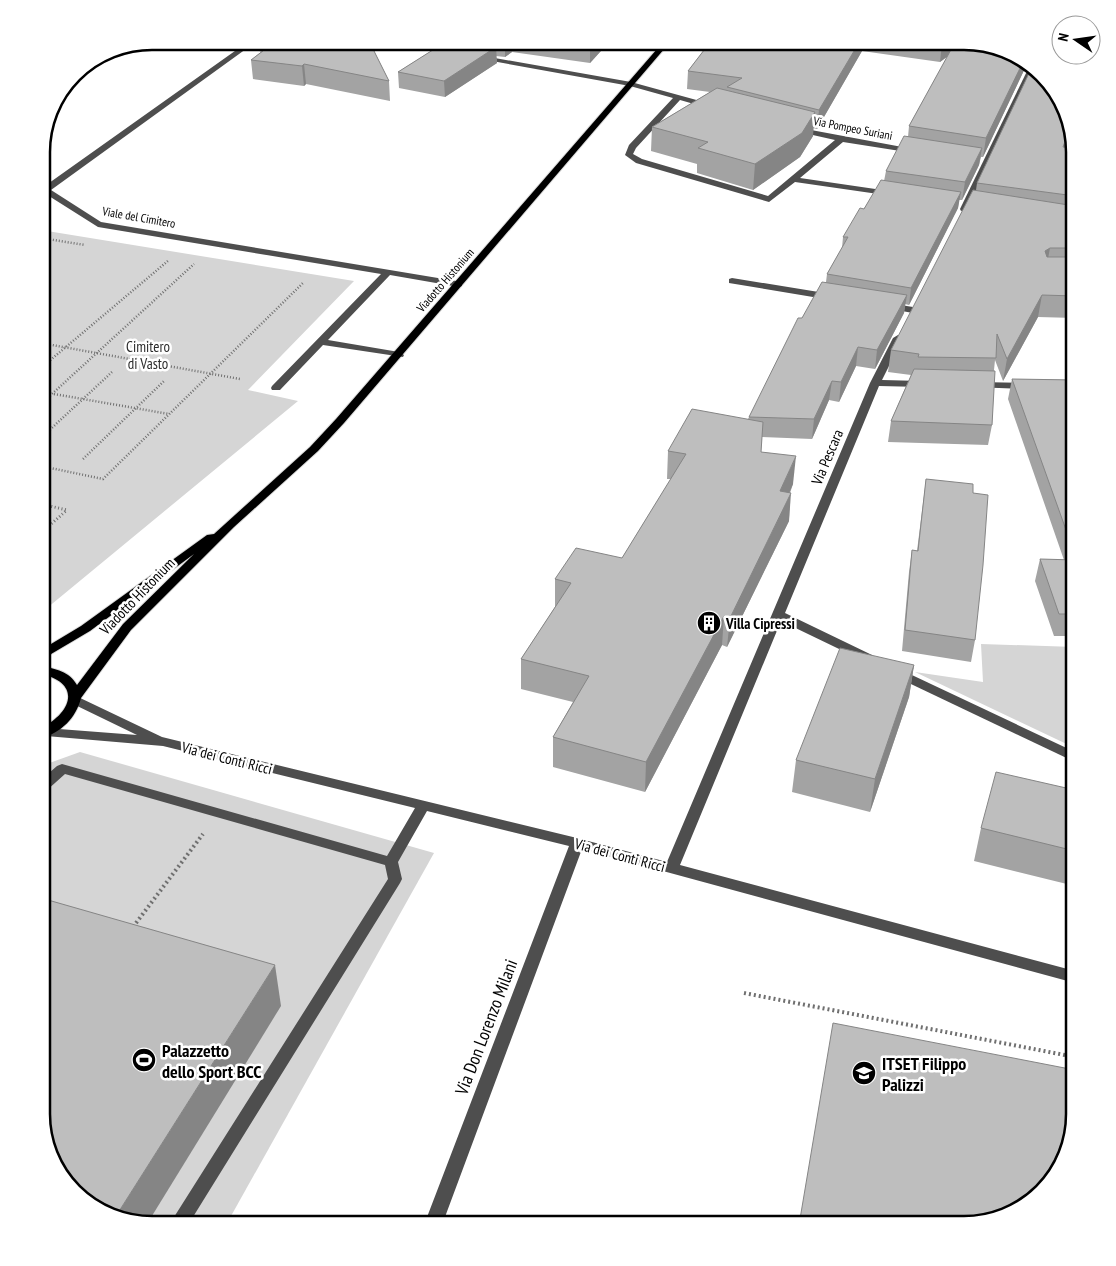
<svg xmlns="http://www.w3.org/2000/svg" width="1116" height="1266" font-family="'PT Sans Narrow',sans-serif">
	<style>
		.green { fill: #d5d5d5 }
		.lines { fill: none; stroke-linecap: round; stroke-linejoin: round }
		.major-casing { stroke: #dbdbdb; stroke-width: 2 }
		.path-far2 { stroke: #707070; stroke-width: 2.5; stroke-dasharray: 1 2; stroke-linecap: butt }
		.path-far1 { stroke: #707070; stroke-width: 3; stroke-dasharray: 1 2.5; stroke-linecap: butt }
		.path { stroke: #707070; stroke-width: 4; stroke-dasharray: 2 3; stroke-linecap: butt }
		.minor { fill: #4e4e4e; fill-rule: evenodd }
		.major { fill: #000; fill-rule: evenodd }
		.wall { fill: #a3a3a3 }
		.shaded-wall { fill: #858585 }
		.building { fill: #bebebe; stroke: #858585 }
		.labels { text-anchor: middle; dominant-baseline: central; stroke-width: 5; stroke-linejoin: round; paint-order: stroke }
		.far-street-label { font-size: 12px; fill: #000; stroke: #fff }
		.park-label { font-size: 15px; fill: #2c2c2c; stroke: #fff }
		.street-label { font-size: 15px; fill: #000; stroke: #fff }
		.poi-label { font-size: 15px; font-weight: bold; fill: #000; stroke: #fff; text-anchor: start }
		.near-street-label { font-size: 18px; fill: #000; stroke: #fff }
		.near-poi-label { font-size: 18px; font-weight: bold; fill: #000; stroke: #fff; text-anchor: start }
		.rim { fill: none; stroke: #000; stroke-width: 2.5 }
	</style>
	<rect width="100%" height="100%" fill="#fff"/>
	<g class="green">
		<polygon points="41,230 354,281 248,390 298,401 41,613"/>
		<polygon points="981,644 1075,647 1075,748 915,672 983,682"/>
		<polygon points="80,752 434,853 226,1225 151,1225 103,1213 64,1181 41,1115 41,766"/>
	</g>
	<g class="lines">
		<g class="major-casing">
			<path id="major" d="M664,41H671L344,423L318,451L234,527L131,630L81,698C76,718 61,733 41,738V728C72,713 82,683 41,674V666C56,669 69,671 77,685L123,624L194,554L90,631L41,660V650L81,626L207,535L214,534L310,447L336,419Z"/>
		</g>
		<g class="path-far2">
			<polyline points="41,238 85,245"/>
			<polyline points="41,343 240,379"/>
			<polyline points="41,368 169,260"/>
			<polyline points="54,394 169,414"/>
			<polyline points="41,404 194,264"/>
			<polyline points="41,438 112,372"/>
			<polyline points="83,459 164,381"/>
			<polyline points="41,466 103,479 303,283"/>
		</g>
		<g class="path-far1">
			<polyline points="41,504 67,510"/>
			<polyline points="41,533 67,510"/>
		</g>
		<g class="path">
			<polyline points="133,927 203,834"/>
			<polyline points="744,993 1075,1057"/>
		</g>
		<g class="minor">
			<polygon points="249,41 257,41 51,190 101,222 462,282 462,286 459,287 390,275 328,340 399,352 404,355 403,357 323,345 280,390 272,390 271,388 272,386 381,274 98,227 41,191 42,188"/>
			<polygon points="389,41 406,41 456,52 452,54"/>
			<polygon points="478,55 631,82 711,104 711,108 708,108 680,100 636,148 633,154 642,159 768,196 835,140 795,131 795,127 913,149 917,151 913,153 843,142 800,178 889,191 893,194 892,196 795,182 769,202 636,163 625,155 629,145 673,98 630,86 481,59 478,59"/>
			<polygon points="1030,65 1035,69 968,209 961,211 960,209"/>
			<polygon points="732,278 831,294 836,297 831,300 729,283 729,279"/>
			<polygon points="888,303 913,307 918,310 913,313 885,308 883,306"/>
			<polygon points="898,335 903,338 882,380 922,381 927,384 922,387 879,386 785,613 872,655 874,658 872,661 864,661 781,621 680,865 1075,971 1075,983 582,849 442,1225 424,1225 569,846 427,811 398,862 402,879 400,883 188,1225 169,1225 388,879 385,865 65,774 46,791 41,793 41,780 57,766 62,764 387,856 415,808 163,746 46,736 41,735 41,729 46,728 137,735 71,703 69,700 71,697 76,696 162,737 577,838 667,862 870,383 893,338"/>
			<polygon points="977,382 1027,383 1032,386 1027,389 973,387 972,385 973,383"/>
			<polygon points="897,668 1075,752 1075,762 892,675 891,672"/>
		</g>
		<use href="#major" class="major"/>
	</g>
	<g class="wall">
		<polygon points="255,41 369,41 389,81 390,101 306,84 304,86 253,79 251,60 261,52 256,49"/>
		<polygon points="447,41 610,41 590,63 512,52 505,57 496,56 497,63 445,97 399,88 398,72"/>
		<polygon points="711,41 957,41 954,46 1026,66 983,157 981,157 979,165 962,200 959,200 958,208 909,305 905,304 904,313 875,369 856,366 839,402 829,400 812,439 762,437 761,452 793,484 790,493 789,521 727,647 722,645 645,792 553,767 553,737 573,702 521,689 521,659 555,607 555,579 622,558 671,479 667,479 668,451 748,419 749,417 802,318 826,282 827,274 842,248 843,237 884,181 886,171 908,137 909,126 948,56 940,62 862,51 817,129 813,128 813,136 800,157 753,190 697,173 697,164 651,151 652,127 710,92 687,89 688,71"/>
		<polygon points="1052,85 1070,138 1067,147 1075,151 1075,318 1038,317 1003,381 995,360 994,370 992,425 988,445 888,442 891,421 911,375 888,372 891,350 976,190 977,183"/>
		<polygon points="1012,379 1075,380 1075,636 1054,636 1035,581 1040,559 1064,560 1008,399"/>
		<polygon points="926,479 975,640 971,662 902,651 909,572 912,550 917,551"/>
		<polygon points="914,665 909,697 870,812 792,792 796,760"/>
		<polygon points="1075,790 1075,886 974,861 981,828"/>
	</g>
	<g class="shaded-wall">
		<polygon points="505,41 512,41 512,52 505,57"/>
		<polygon points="592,41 610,41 590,63 590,43"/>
		<polygon points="860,41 864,41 862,51 817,129 819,110"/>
		<polygon points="946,41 957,41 948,56 940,62 942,44"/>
		<polygon points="496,47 497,63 445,97 444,81"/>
		<polygon points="1024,60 1029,65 1026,66 983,157 986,138"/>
		<polygon points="304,64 306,84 304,86 302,66"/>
		<polygon points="815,112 813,136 800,157 753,190 755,164"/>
		<polygon points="1068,133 1070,138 1060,166 1063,147"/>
		<polygon points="982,148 979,165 962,200 965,182"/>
		<polygon points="961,192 958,208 909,305 911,288"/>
		<polygon points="1050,248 1046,269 1045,251"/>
		<polygon points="907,295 904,313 875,369 877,350"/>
		<polygon points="1042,295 1038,317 1003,381 1007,359"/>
		<polygon points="858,347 856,366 839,402 841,382"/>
		<polygon points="832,381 829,400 812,439 814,419"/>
		<polygon points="796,456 793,484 778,519 780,491"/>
		<polygon points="791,493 789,521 727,647 730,618"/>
		<polygon points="724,616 722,645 645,792 646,762"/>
		<polygon points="914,665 909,697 870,812 875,779"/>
		<polygon points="275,965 281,1006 147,1224 116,1216"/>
	</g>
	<g class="building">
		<polygon points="276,41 369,41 389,81 304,64 302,66 251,60"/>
		<polygon points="447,41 465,41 496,47 444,81 398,72"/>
		<polygon points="576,41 592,41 590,43"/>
		<polygon points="711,41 860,41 819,110 727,87 742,78 688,71"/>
		<polygon points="925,41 946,41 942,44"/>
		<polygon points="961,41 971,41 1019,56 1024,60 986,138 909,126 953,46 959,45"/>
		<polygon points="1032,67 1052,85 1068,133 1063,147 1074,148 1075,151 1075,196 977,183"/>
		<polygon points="717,88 815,112 802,133 755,164 698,148 708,142 652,127"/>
		<polygon points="904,136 982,148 965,182 886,171"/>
		<polygon points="881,180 961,192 911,288 827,274 848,237 843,237 860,208 864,209"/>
		<polygon points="973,190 1075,206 1075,248 1050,248 1045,251 1047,257 1075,257 1075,296 1042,295 1007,359 997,334 996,358 918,357 919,354 891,350"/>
		<polygon points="822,282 907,295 877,350 858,347 841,382 832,381 814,419 749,417 798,318 802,318"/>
		<polygon points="914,369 995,371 992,425 891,421"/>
		<polygon points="1012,379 1075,380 1075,555"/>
		<polygon points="692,409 763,422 761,452 796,456 780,491 791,493 730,618 724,616 646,762 553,737 589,676 521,659 571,583 555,579 576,548 622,558 686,454 668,451"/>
		<polygon points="926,479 973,484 973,493 988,495 983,565 975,640 905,630 912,550 918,551"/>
		<polygon points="1040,559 1075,560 1075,614 1059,614"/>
		<polygon points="840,648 914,665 875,779 796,760"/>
		<polygon points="996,772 1075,790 1075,851 981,828"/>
		<polygon points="41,898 275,965 116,1216 103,1213 64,1181 41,1115"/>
		<polygon points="833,1023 1075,1070 1075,1115 1063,1163 1031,1202 965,1225 799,1225"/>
	</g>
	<defs>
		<g id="building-disc" transform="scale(1.25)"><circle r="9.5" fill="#000" stroke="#fff"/><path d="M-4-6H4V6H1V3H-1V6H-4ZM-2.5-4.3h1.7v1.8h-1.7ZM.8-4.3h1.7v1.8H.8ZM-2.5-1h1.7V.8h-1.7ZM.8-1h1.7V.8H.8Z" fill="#fff"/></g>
		<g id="stadium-disc" transform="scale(1.25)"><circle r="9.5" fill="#000" stroke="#fff"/><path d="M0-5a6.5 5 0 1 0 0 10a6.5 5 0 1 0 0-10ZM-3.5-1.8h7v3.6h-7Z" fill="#fff"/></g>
		<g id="school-disc" transform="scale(1.25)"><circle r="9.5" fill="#000" stroke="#fff"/><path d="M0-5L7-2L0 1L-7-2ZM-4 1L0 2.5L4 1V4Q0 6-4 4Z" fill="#fff"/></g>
	</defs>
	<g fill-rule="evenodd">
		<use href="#building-disc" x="709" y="623"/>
		<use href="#stadium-disc" x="144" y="1060"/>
		<use href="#school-disc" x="864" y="1073"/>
	</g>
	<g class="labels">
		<g class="far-street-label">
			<text transform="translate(853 128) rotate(11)">Via Pompeo Suriani</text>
			<text transform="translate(139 217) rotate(10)">Viale del Cimitero</text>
			<text transform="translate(445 280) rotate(-49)">Viadotto Histonium</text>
		</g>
		<g class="park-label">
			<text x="148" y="346">Cimitero<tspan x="148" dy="17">di Vasto</tspan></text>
		</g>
		<g class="street-label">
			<text transform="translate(827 457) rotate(-67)">Via Pescara</text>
			<text transform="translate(137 596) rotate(-46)">Viadotto Histonium</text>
			<text transform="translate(227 758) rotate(14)">Via dei Conti Ricci</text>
			<text transform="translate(620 855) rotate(15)">Via dei Conti Ricci</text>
		</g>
		<g class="poi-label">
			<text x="726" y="623">Villa Cipressi</text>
		</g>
		<g class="near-street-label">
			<text transform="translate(486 1027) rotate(-69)">Via Don Lorenzo Milani</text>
		</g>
		<g class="near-poi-label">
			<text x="162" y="1050">Palazzetto<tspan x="162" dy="21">dello Sport BCC</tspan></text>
			<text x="882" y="1063">ITSET Filippo<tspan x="882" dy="21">Palizzi</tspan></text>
		</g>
	</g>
	<path d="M0 0H1116V1266H0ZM152 50H964A102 102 0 0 1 1066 152V1114A102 102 0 0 1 964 1216H152A102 102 0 0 1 50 1114V152A102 102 0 0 1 152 50Z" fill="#fff" fill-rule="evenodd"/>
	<path class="rim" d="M152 50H964A102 102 0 0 1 1066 152V1114A102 102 0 0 1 964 1216H152A102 102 0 0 1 50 1114V152A102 102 0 0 1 152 50Z"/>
	<g transform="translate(1076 40) rotate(283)"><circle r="24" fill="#ffffff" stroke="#999999"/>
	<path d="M0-4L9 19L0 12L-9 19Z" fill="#000000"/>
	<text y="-8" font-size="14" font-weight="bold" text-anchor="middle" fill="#000000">N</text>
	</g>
</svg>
